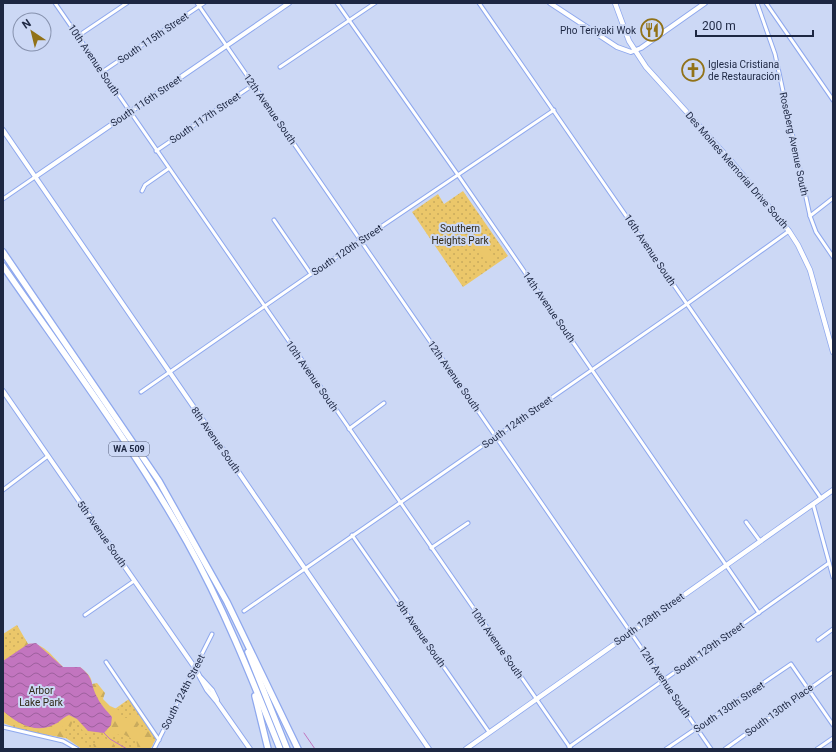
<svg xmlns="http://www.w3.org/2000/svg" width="836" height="752" font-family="Roboto,sans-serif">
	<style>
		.grass { fill: url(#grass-dots) }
		.forest { fill: url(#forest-firs) }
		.garden { fill: #ebc76a }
		.water { fill: url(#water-waves) }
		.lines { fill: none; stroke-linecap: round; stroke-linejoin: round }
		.stream { stroke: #c275bf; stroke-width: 1 }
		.minor-casing { stroke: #8ea8ee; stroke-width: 5 }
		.tertiary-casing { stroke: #8ea8ee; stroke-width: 6 }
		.secondary-casing { stroke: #8ea8ee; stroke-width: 6 }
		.motorway-casing { stroke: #8ea8ee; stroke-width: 8 }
		.minor { stroke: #fff; stroke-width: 3 }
		.tertiary { stroke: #fff; stroke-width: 4 }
		.secondary { stroke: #fff; stroke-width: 4.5 }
		.motorway { stroke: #fff; stroke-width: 5.5 }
		.labels { text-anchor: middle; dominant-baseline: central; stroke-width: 4; stroke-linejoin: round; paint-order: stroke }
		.shield { fill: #ccd8f5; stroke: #525c78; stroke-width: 1 }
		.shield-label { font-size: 9px; font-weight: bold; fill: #1d2742 }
		.poi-label { font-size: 10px; fill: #1d2742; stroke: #ccd8f5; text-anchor: end }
		.street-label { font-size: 10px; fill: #1d2742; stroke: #ccd8f5 }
		.park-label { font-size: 10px; fill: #312a17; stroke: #ccd8f5 }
	</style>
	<defs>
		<pattern id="grass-dots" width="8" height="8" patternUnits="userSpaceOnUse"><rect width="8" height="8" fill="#ebc76a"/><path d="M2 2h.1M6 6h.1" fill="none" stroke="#c9ab5d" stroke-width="1.8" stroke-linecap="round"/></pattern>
		<pattern id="forest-firs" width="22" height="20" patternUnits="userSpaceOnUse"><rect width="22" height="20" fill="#ebc76a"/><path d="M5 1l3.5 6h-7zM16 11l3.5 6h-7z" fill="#c9ab5d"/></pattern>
		<pattern id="water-waves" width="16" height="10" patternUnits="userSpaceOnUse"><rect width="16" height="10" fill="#c275bf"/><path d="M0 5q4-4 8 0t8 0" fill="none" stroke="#9d609d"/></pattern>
	</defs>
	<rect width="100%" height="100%" fill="#ccd8f5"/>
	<g class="grass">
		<polygon points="463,191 508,256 463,287 412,212 438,194 444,204"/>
		<path d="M17,625L28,644C43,642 53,657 63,667H80C86,672 92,676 92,684L109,713L129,699L156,739L150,749H82L66,738L25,731L3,723V634Z"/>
	</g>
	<g class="forest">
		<polygon points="25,639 28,644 3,661 3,655"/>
		<polygon points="97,683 105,693 103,699 110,706 119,710 118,714 120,718 130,718 140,715 143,720 137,727 141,730 150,730 154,735 150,740 153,745 150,749 136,749 138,747 136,741 123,734 108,736 105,732 111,725 112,717 100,703 92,684"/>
		<polygon points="3,711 20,724 36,729 58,723 69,715 77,719 88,731 87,734 84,733 77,721 73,720 71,726 64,725 62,728 67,733 66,738 40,733 6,722 3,719"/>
		<polygon points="104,738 113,742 115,749 99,749 94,747 93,744 95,744 96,740"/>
		<polygon points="77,739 81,739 81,742 88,743 87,747 82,749 74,743"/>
	</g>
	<polygon class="garden" points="482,240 495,257 487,262 474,245"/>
	<path class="water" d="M36,643L63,667H80C94,678 90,683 97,697C100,704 107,711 112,717L111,725L104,733L88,731L77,719L69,715C63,717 59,723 53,725C35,734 17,723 3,711V661L28,644Z"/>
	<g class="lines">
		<g class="stream">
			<polyline points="104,733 110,739 127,749"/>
			<polyline points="304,733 315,749"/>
		</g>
		<g class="minor-casing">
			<g id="minor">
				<polyline points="55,3 571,749"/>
				<polyline points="197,3 711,749"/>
				<polyline points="337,3 458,175 759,613"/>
				<polyline points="479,3 821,498"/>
				<polyline points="757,3 775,54 810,216 816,232 833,257"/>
				<polyline points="766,3 833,100"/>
				<polyline points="78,36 127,3"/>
				<polyline points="280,67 375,3"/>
				<polyline points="102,72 204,3"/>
				<polyline points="156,151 253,85"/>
				<polyline points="142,191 145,185 168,169"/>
				<polyline points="3,199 35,177"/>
				<polyline points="810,216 833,198"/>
				<polyline points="274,220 311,274"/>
				<polyline points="141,392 311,274 554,110"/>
				<polyline points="349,429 384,403"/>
				<polyline points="3,490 48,456"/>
				<polyline points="813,504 833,577"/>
				<polyline points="746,522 760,541"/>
				<polyline points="352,535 489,732"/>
				<polyline points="431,548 468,523"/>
				<polyline points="244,611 687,304 789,231"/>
				<polyline points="85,615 134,581"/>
				<polyline points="818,640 833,629"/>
				<polyline points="106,662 159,740"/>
				<polyline points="3,727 63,741 77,749"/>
				<polyline points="569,747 829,563"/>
				<polyline points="154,749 212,634"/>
				<polyline points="666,749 791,664 833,725"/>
				<polyline points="725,749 833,672"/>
				<polyline points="817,749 833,738"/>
			</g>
		</g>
		<g class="tertiary-casing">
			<g id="tertiary">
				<polyline points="550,3 617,47 631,52 641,48 705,3"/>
				<polyline points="3,130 429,749"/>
				<polyline points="35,177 289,3"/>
				<polyline points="3,391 195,668 207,690 217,702 250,749"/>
				<polyline points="201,678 212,690 217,700"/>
			</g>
		</g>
		<g class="secondary-casing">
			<g id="secondary">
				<polyline points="615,3 629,41 646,67 731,161 789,231 798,245 810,270 833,352"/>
				<polyline points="466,749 833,490"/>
			</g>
		</g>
		<g class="motorway-casing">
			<g id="motorway">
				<polyline points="3,252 159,481 227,602 298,749"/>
				<path d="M3,266C66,357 133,446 187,542C224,608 252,679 280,749"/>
				<polyline points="248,652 287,749"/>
				<polyline points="255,696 268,749"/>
			</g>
		</g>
		<use href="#minor" class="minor"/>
		<use href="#tertiary" class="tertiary"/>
		<use href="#secondary" class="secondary"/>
		<use href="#motorway" class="motorway"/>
	</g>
	<defs>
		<g id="restaurant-ring" transform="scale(1.15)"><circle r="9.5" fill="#ccd8f5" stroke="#917218" stroke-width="1.5"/><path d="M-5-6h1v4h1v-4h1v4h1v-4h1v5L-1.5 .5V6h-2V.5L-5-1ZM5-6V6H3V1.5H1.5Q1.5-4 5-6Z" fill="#917218"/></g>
		<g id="church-ring" transform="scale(1.15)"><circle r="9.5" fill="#ccd8f5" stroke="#917218" stroke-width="1.5"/><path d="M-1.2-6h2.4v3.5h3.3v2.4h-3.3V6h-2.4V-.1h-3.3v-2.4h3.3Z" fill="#917218"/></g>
	</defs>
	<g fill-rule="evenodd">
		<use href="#restaurant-ring" x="652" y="30"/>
		<use href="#church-ring" x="693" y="70"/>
	</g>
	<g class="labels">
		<rect class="shield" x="109" y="442" width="40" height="14" rx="3"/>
		<g class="shield-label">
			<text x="129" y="449">WA 509</text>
		</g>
		<g class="poi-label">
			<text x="636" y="30">Pho Teriyaki Wok</text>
			<text x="708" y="64" text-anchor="start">Iglesia Cristiana<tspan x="708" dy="12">de Restauración</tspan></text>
		</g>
		<g class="street-label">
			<text transform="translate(153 38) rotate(-34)">South 115th Street</text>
			<text transform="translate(94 60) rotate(56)">10th Avenue South</text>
			<text transform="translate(146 101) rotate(-34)">South 116th Street</text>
			<text transform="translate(270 109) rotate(55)">12th Avenue South</text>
			<text transform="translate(205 118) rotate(-34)">South 117th Street</text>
			<text transform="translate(794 144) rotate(78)">Roseberg Avenue South</text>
			<text transform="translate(737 170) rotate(49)">Des Moines Memorial Drive South</text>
			<text transform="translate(347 250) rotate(-34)">South 120th Street</text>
			<text transform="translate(650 250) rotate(56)">16th Avenue South</text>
			<text transform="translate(549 307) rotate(55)">14th Avenue South</text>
			<text transform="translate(312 376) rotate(55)">10th Avenue South</text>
			<text transform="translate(454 376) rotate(55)">12th Avenue South</text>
			<text transform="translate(517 422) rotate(-35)">South 124th Street</text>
			<text transform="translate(216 440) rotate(55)">8th Avenue South</text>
			<text transform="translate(102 534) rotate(55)">5th Avenue South</text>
			<text transform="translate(649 619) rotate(-35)">South 128th Street</text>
			<text transform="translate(421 634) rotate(55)">9th Avenue South</text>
			<text transform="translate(497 643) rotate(55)">10th Avenue South</text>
			<text transform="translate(709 648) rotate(-35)">South 129th Street</text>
			<text transform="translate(665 682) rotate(56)">12th Avenue South</text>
			<text transform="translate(183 692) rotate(-63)">South 124th Street</text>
			<text transform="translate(729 707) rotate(-34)">South 130th Street</text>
			<text transform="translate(779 710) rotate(-36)">South 130th Place</text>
		</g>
		<g class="park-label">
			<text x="460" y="228">Southern<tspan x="460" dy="12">Heights Park</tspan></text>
			<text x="41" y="690">Arbor<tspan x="41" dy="12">Lake Park</tspan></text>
		</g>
	</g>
	<rect width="836" height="752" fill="none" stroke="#1d2742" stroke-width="8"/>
	<g transform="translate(32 32) rotate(325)"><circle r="19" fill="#ccd8f5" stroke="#8691ad"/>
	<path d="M0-3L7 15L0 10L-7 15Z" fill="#917218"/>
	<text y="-6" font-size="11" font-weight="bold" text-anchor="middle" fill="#1d2742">N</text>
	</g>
	<path d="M696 30v6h117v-6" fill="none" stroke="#1d2742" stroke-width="2"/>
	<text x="702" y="30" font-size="12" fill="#1d2742" stroke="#ccd8f5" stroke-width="3" paint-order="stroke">200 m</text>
</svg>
